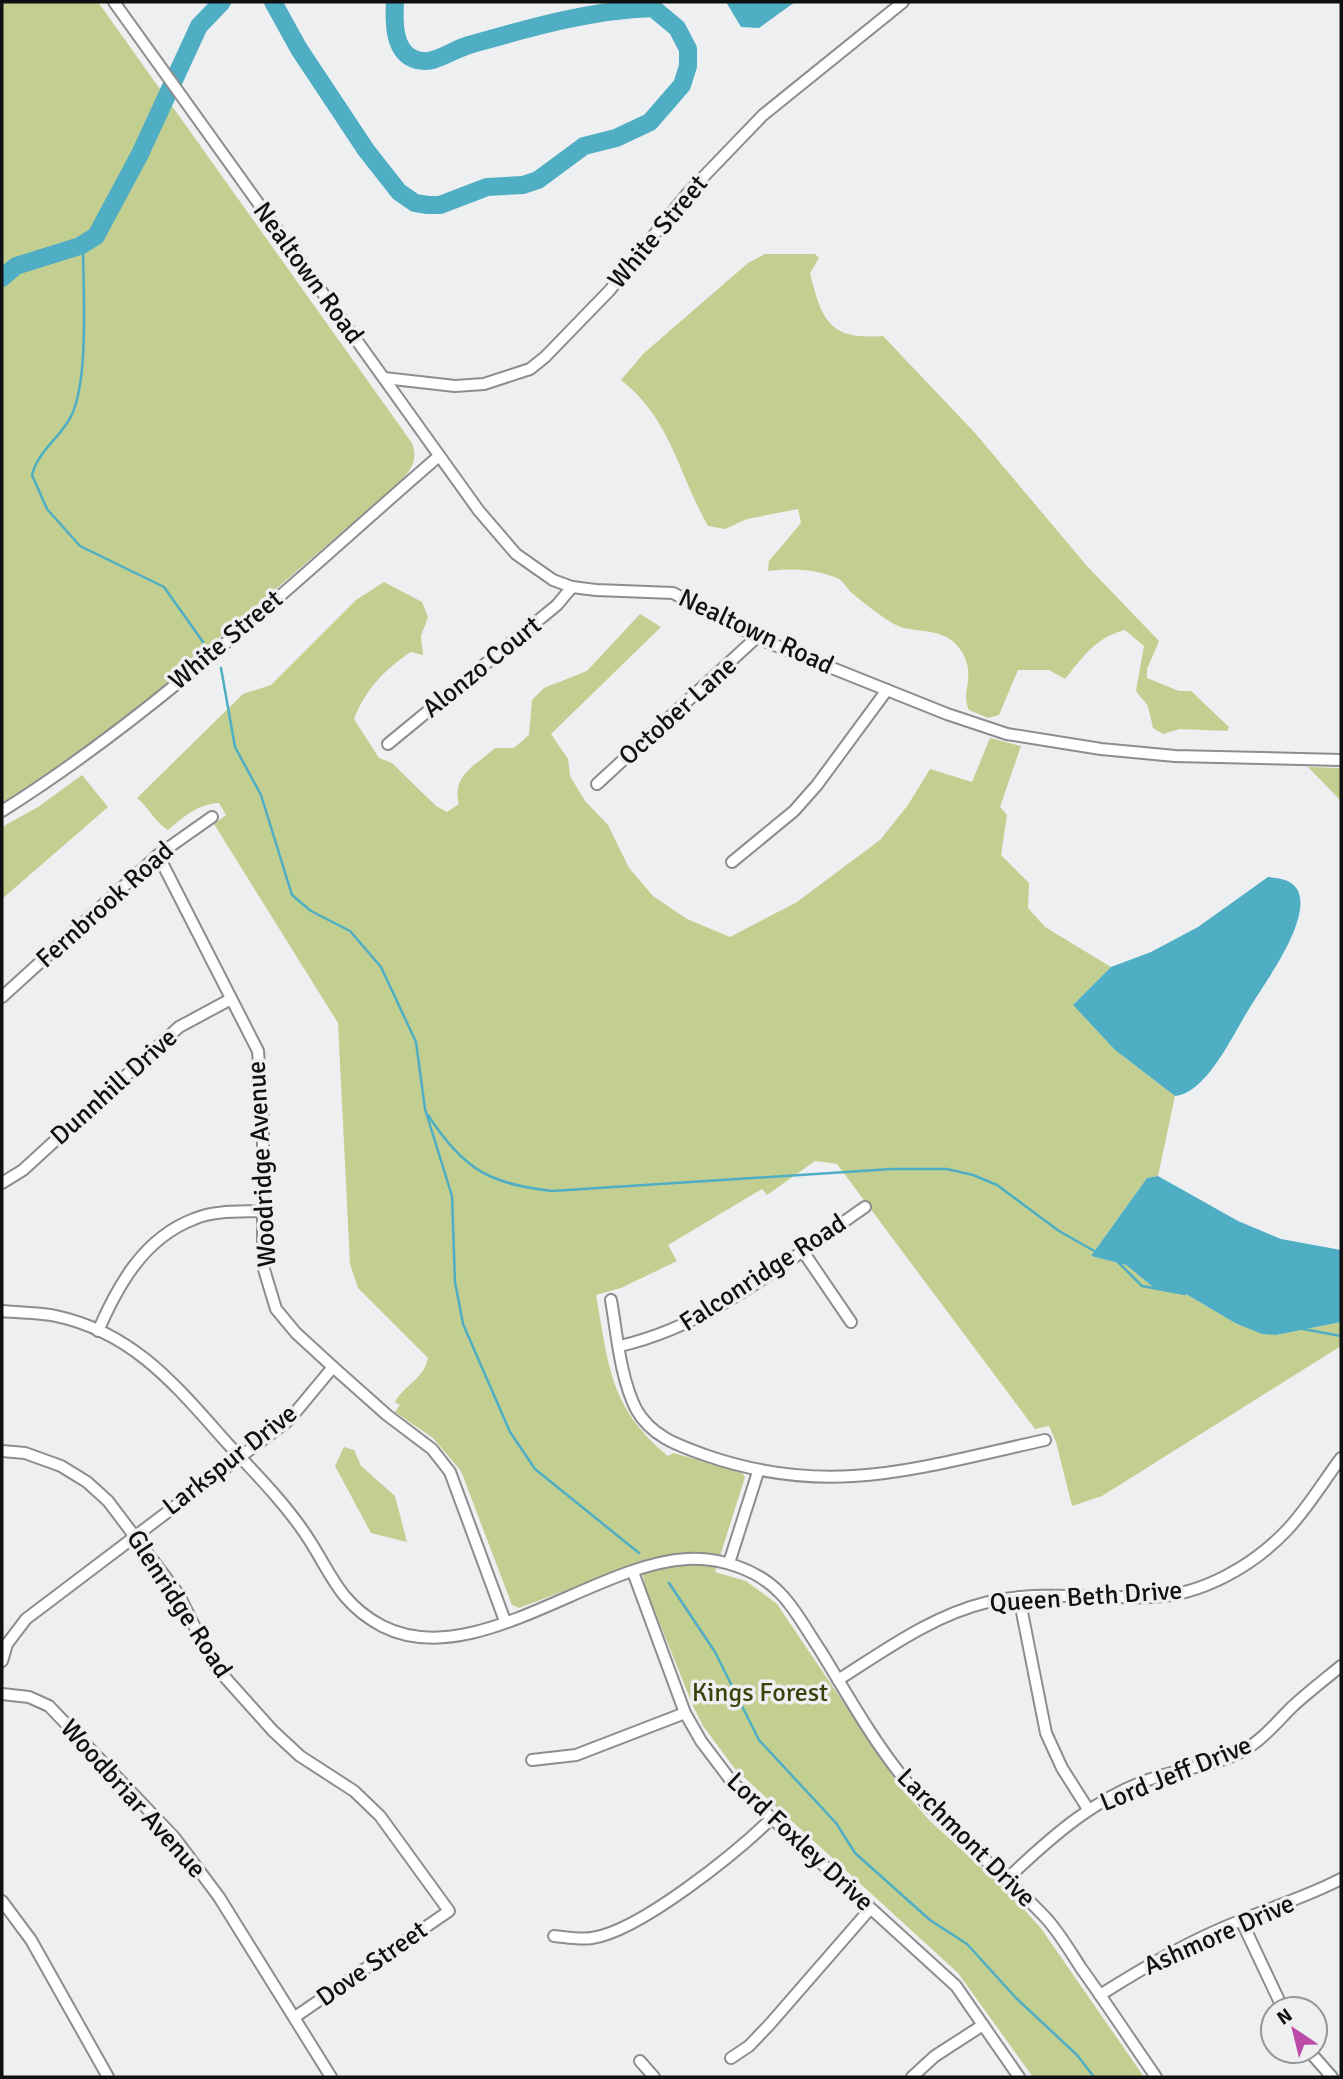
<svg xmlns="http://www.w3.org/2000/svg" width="1343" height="2079" font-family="Signika,sans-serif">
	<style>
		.green { fill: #c3cf90 }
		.water { fill: #4faec4 }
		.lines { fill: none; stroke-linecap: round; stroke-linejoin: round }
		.stream { stroke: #4faec4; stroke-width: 2.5 }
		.river { stroke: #4faec4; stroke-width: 18 }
		.minor-casing { stroke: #8b8d8f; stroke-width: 14 }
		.minor { stroke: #fff; stroke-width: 10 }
		.labels { text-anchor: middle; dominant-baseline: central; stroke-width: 7; stroke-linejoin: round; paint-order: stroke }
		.street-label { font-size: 26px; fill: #0f1010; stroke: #edeff1 }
		.park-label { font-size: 26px; fill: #3c420c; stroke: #edeff1 }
	</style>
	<rect width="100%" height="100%" fill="#edeff1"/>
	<g class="green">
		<path d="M2,2H98L412,443C420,465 406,475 391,490L106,735L2,805Z"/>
		<path d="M765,254H815L819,258L810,273C822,322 830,340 883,336L975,433L1087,566L1159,641L1147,669V678L1179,691H1191L1229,727L1227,731L1180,729L1163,734L1153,728L1148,706L1136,691L1144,646L1125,630C1095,638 1084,656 1065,679L1049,670H1018L999,715L988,718L969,710C960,691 976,678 963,654C947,624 915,635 896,625C887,621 860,600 852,593C847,589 843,580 837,578C816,569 789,568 768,571L769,561L801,523L798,509L747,519L725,529L708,526C678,473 671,419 621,380L643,354L748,263Z"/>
		<path d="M384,582L422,602L428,617L421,636L423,655L411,652C386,668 365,690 354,719L379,758L392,763L436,806L447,812L459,804C451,774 477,765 495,748H514L529,735L532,700L544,688L587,671L640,614L661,627L551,734L568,759L570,776L585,801L608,825L629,868L653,896L687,919L730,937L797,902L880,840L908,805L930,769L972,782L990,738L1021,746L1000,807L1007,815L1001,855L1029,883L1028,908L1045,927L1111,967L1073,1005L1115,1050L1175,1096L1158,1176L1147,1178L1091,1256L1126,1265L1153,1287L1186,1294L1235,1323L1276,1335L1341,1322V1346L1102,1496L1072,1506L1056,1442L1049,1426L1035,1429L837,1164L815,1161L767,1195L762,1189L668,1245L677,1261L621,1288L596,1295C609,1366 609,1407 668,1456L674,1453L742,1473L745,1477L715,1572L746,1581L777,1604L901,1788L930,1821L1007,1891L1040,1927L1144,2077H1033L958,1973L735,1769L703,1726L694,1708L646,1590L640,1562L519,1608L512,1605L461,1471L433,1438L395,1412L400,1405L395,1402C404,1385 424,1379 428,1358L358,1288L350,1264L338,1023L214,824L226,815L219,803C198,804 184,816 168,830C156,823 149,808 137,798L243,694L271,685L356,600Z"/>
		<polygon points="1308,767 1341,768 1341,801"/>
		<polygon points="82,775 108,807 2,899 2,827 38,807"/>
		<polygon points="344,1447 354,1450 361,1466 395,1496 407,1542 371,1533 335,1466"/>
	</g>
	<g class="water">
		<polygon points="726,2 795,2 759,28 741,27"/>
		<path d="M1268,877C1278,878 1291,879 1297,889C1314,918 1263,985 1249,1009C1233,1034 1207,1093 1175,1096L1115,1050L1073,1005L1111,967L1151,952L1198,927Z"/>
		<polygon points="1158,1176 1238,1221 1281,1239 1341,1250 1341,1322 1276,1335 1262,1334 1235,1323 1186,1294 1153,1287 1126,1265 1091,1256 1147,1178"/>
	</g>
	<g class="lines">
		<g class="stream">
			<path d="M83,244C83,289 89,372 73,412C63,437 39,448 32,475L47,509L80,546L164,587L203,642"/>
			<polyline points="221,668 235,747 261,795 292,895 311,911 350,931 381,967 416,1042 425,1109 452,1196 455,1282 463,1324 510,1432 535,1469 639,1553"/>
			<path d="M428,1115C463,1169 489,1184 552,1191L892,1169H947L973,1175L997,1185L1059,1231L1096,1252"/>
			<polyline points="1118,1262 1142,1286 1185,1294"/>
			<polyline points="1303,1329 1341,1336"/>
			<polyline points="669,1583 715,1652 759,1740 836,1823 855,1853 930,1920 967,1944 1016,1998 1077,2055 1094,2077"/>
		</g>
		<g class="river">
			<path d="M273,2L299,49L366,150L399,192L415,203L428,205H440L487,187L523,185L538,180L584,146L616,138L650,122L682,85L688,66V49L677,28L653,8C590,10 529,28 469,45C451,50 432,67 414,59C393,51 394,20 395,2"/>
			<polyline points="2,278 16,266 80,246 96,236 140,154 199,26 222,2"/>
		</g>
		<g class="minor-casing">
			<g id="minor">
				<polyline points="114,2 479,511 516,554 553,580 572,587 596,590 673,593 767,642 947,714 1007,734 1101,749 1175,756 1341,760"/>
				<polyline points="384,378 455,386 484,384 530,369 545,357 610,290 686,195 763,115 903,2"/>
				<polyline points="388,744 557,605 572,587"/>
				<polyline points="597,784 757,637"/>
				<path d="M2,811C161,711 298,578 439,456"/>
				<polyline points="158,855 258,1051 263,1120 263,1266 276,1309 296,1333 333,1367 387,1415 432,1449 450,1472 505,1621"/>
				<polyline points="732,862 794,811 817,785 887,690"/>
				<polyline points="2,997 158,855 212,817"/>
				<polyline points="2,1183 23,1170 179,1027 231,999"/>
				<polyline points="802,1250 851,1322"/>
				<path d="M611,1300C617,1334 620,1377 636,1409C651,1436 677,1445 705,1455C831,1499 920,1467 1045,1440"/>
				<path d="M2,1311C20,1313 39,1312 56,1316C135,1333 177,1387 228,1444C254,1472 282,1500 304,1532C331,1571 337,1602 382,1626C473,1673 593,1564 687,1559C719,1557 757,1569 780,1593C796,1609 807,1631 820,1650C846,1692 870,1736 901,1775C942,1827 999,1868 1045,1917C1059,1932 1070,1951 1081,1968C1107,2004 1131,2041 1156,2077"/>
				<path d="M98,1331C118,1285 144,1238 194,1219C215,1210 240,1212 263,1211"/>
				<path d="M620,1346C712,1325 788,1260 865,1207"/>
				<polyline points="2,1451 25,1453 61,1466 87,1482 108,1501 179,1595 213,1664 273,1731 300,1756 354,1791 380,1816 449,1911 295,2017"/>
				<polyline points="729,1563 758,1472"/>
				<polyline points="633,1572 685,1713 701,1741 732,1782 956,1986 1019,2077"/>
				<polyline points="1019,1597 1046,1733 1062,1768 1088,1809"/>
				<polyline points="2,1661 7,1644 26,1619 289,1420 333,1367"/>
				<path d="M838,1680C885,1650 933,1615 988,1602C1042,1590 1097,1599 1152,1597C1202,1595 1253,1566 1287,1530C1307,1509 1323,1482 1341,1458"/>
				<polyline points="2,1694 29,1697 49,1706 174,1837 219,1897 331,2077"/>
				<polyline points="532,1760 576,1755 685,1713"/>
				<path d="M1008,1878C1052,1836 1098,1795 1157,1777C1183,1768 1209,1767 1235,1755C1259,1744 1273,1726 1292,1707C1307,1693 1324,1680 1341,1666"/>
				<polyline points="2,1901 31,1940 108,2077"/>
				<polyline points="1241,1920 1283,2009"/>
				<path d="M554,1936C566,1937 579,1940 592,1938C640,1931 736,1853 772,1818"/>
				<path d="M1100,1995C1146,1966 1191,1940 1242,1920C1275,1906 1309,1896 1341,1879"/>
				<polyline points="1309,2051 1332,2077"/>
				<polyline points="731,2058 749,2046 770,2024 870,1909"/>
				<polyline points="640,2061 654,2077"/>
				<polyline points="912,2077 935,2056 983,2025"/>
			</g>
		</g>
		<use href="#minor" class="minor"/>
	</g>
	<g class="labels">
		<g class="street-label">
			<text transform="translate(658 232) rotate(-50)">White Street</text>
			<text transform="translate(308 273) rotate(54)">Nealtown Road</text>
			<text transform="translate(756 632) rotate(25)">Nealtown Road</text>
			<text transform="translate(226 640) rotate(-40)">White Street</text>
			<text transform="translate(482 667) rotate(-39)">Alonzo Court</text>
			<text transform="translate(678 711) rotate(-42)">October Lane</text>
			<text transform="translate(105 905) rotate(-42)">Fernbrook Road</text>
			<text transform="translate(114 1087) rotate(-42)">Dunnhill Drive</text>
			<text transform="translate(262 1164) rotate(-93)">Woodridge Avenue</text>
			<text transform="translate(763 1273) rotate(-33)">Falconridge Road</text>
			<text transform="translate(230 1460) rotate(-38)">Larkspur Drive</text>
			<text transform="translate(1086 1597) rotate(-4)">Queen Beth Drive</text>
			<text transform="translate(179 1604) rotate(57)">Glenridge Road</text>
			<text transform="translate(1176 1774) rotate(-22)">Lord Jeff Drive</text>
			<text transform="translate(133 1799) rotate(48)">Woodbriar Avenue</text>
			<text transform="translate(966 1838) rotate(45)">Larchmont Drive</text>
			<text transform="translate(800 1842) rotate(43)">Lord Foxley Drive</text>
			<text transform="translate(1219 1935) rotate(-24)">Ashmore Drive</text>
			<text transform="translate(372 1964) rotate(-35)">Dove Street</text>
		</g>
		<g class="park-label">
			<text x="760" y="1693">Kings Forest</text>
		</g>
	</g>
	<rect width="1343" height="2079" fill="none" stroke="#0f1010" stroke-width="7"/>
	<g transform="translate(1294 2030) rotate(325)"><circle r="33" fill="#edeff1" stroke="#949697" stroke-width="2"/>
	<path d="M0-5L12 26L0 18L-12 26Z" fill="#ba4ba8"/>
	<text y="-10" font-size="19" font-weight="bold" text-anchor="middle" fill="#0f1010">N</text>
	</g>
</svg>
